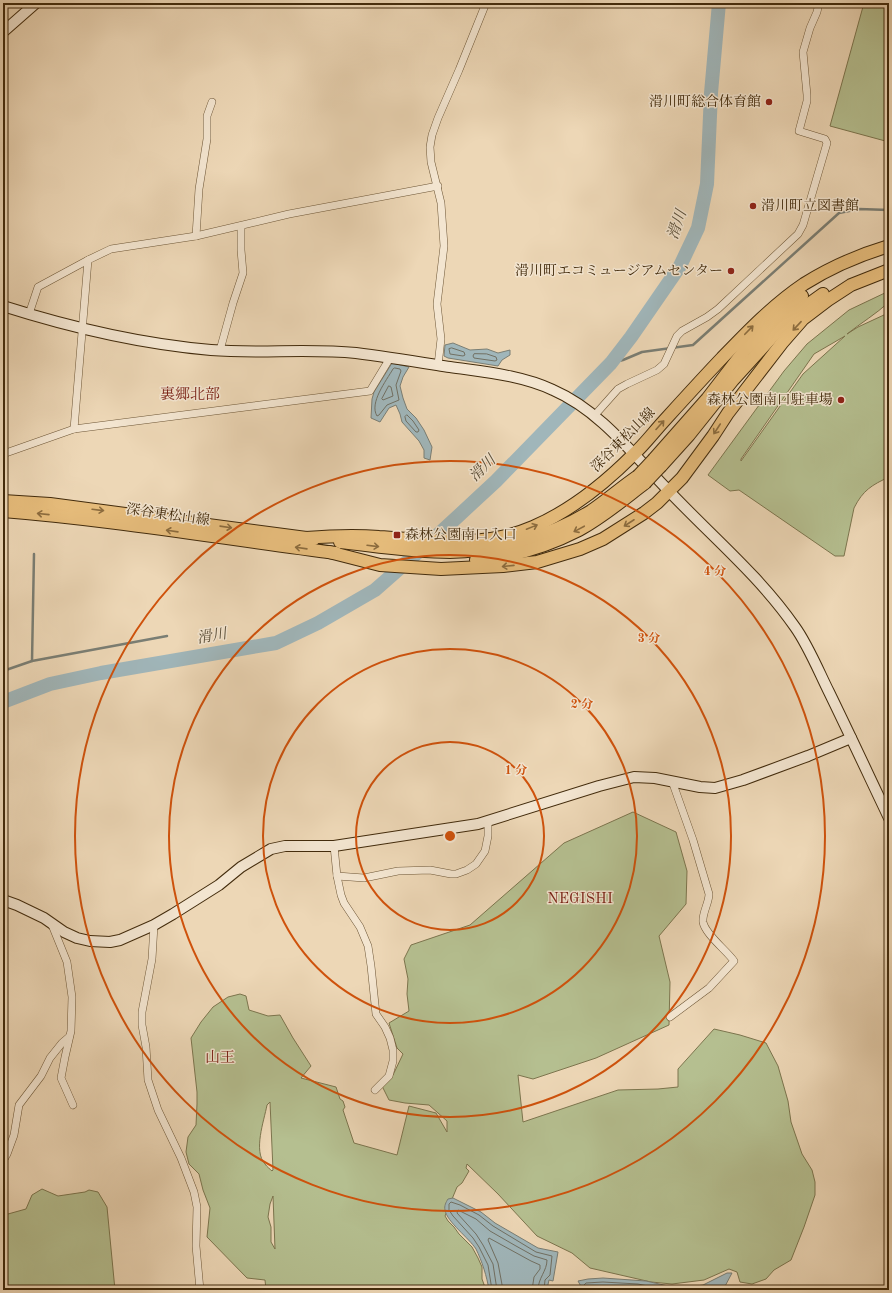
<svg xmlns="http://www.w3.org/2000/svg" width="892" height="1293" font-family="'Old Standard TT','Noto Serif JP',serif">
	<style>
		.green { fill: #b5bf90; stroke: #7c754e; fill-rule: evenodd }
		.water { fill: #a0b6ba; stroke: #7a7e74 }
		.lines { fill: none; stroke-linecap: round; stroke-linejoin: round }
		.shore { stroke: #717063; stroke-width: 1 }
		.stream { stroke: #7a7e74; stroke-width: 2.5 }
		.river { stroke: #a0b6ba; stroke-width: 14 }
		.street-casing { stroke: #6d5636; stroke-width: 8 }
		.secondary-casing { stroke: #422b0c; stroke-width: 12 }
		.primary-casing { stroke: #422b0c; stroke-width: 14 }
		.street { stroke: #f3e5d0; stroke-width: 7 }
		.secondary { stroke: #f3e5d0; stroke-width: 10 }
		.primary { stroke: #e6bc7b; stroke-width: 12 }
		.primary-bridge-casing { stroke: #422b0c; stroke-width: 14; stroke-linecap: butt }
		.primary-bridge { stroke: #e6bc7b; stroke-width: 12 }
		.oneway { stroke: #8c6c3e }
		.ring { fill: none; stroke: #cf520c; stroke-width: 2 }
		.poi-dot { fill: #8f2418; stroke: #f3e5d0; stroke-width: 1.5 }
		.labels { text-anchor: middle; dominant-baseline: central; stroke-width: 3; stroke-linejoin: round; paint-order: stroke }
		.poi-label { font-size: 14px; fill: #422b0c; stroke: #f3e5d0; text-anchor: end }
		.street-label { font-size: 14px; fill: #422b0c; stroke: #f3e5d0 }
		.water-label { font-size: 15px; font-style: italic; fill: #5a4e38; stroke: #f3e5d0 }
		.neighbourhood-label { font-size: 15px; fill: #7a1f14; stroke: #f3e5d0 }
		.centre { fill: #cf520c; stroke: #f3e5d0; stroke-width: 2 }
		.ring-label { font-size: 12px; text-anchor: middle; font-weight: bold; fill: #cf520c; stroke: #f3e5d0; stroke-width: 3; stroke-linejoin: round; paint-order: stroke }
	</style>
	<rect width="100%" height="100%" fill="#edd7b6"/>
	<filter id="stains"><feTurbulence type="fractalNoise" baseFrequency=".005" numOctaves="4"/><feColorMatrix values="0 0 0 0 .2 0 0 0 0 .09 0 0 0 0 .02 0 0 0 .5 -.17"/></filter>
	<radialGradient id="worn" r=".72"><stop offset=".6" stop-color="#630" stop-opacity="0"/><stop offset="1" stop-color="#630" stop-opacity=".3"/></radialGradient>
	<g class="green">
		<polygon points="864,3 889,3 889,142 830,126"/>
		<path d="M889,291V302C876,314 861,323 847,334L858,327L886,314L889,311V477C872,485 863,490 854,508L844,556H835L739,490L730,491L708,475L784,371L807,344L849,310ZM845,336L803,374L741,461V459L814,354Z"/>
		<path d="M633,812L676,832L687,871L686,904L659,936L670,982L669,1025L596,1058L533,1079L518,1075L523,1122L618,1090L658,1089L678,1087V1069L714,1029L740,1035L766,1043L778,1066L788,1101L791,1122L802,1154L812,1170L815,1182V1195L804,1227L791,1260L774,1270L766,1279L752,1284L740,1282L737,1272L729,1269L704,1280L672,1284L651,1282L590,1268L572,1253L537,1236L498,1194L467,1164L466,1168L469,1171L462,1183L457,1187L445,1216L448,1221L454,1227L459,1234L472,1247L478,1258L482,1267V1279L486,1290H266L265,1280L247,1278L207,1237L210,1208L203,1190L199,1174L189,1164L186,1152L188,1137L196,1125L197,1104V1092L191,1038L201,1022L213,1007L228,997L240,994L246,996L249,1010L268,1016L280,1015L293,1038L311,1066L301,1078L336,1087L340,1099L343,1101L345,1107L343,1110L354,1143L397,1155L409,1106L436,1113L447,1132V1121L429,1105L405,1103L389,1100L382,1086L393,1075L403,1054L397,1048L389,1023L409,1011L407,994L408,979L404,959L411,945L470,925L564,843ZM270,1102L273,1170L272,1171C270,1169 267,1167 265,1164C253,1151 264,1121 267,1105ZM273,1196L275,1249L271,1242V1227L268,1217L270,1204Z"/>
		<polygon points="42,1189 58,1196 85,1192 89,1190 98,1192 107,1207 115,1290 3,1290 3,1212 8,1214 26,1209 32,1195"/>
	</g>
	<g class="water">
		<polygon points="453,343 470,350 487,349 498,353 510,350 510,355 502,360 498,366 448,358 444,356 445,345"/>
		<polygon points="392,363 409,367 403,377 400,386 403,398 407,409 416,418 424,430 432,447 430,460 424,458 424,450 419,441 402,422 400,414 396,405 389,408 380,422 371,418 372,399 374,392"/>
		<path d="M453,1198L481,1212L495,1223L538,1248L558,1252L553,1281L549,1280L547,1289L551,1290H489C487,1277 482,1261 476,1249C469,1238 447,1222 445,1210C444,1206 446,1202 448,1199Z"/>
		<polygon points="727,1273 732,1273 723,1290 583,1290 578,1281 588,1279 603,1278 646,1281 677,1288 689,1287 703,1285"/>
	</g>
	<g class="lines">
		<g class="shore">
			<polygon points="452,348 464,352 465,355 463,356 450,354 449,349"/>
			<polygon points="487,354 496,357 497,360 495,361 474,358 473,356 474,354"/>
			<path d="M395,368L400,369L401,371L396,385L399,400L387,405L379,415L377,416C369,403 386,381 393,369Z"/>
			<polygon points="389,386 391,387 393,396 383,400 382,399"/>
			<polygon points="407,415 413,421 419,430 418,432 416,432 406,421 405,417"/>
			<polyline points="492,1290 488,1265 479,1247 473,1238 453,1216 449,1210 449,1204 451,1202 460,1205 479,1215 493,1226 536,1252 552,1256 550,1275 545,1280 544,1290"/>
			<path d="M497,1290L493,1264L483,1245L476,1234L457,1213L458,1210L476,1219L490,1231L516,1246L534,1256L547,1260C547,1271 538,1278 538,1290"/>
			<polyline points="503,1290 498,1263 488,1240 489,1238 531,1261 540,1265 540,1269 534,1277 532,1290"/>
			<polyline points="586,1290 584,1285 586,1283 603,1282 638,1284 667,1290"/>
			<polyline points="591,1290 592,1287 603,1287 645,1290"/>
		</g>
		<g class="stream">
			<polyline points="611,363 623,360 642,352 693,345 839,213 859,209 889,210"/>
			<polyline points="32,661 34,554"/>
			<polyline points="3,671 32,661 167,636"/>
		</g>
		<polyline class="river" points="3,702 50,684 101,673 276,643 318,623 375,590 441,532 496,481 611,363 631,337 680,266 698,228 707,184 711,93 719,3"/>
		<g class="street-casing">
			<g id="street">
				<polyline points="196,236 199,189 207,139 207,116 212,102"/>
				<polyline points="88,260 111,249 196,236 289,214 438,186"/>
				<polyline points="29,314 38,287 88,260 74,429"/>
				<polyline points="220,350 233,303 243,273 241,250 241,226"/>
				<polyline points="438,365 441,339 437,304 444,246 441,203 431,162 430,147 432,135 438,118 459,70 486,3"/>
				<polyline points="594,416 618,389 627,384 657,370 664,364 677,336 682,331 707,317 718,309 798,234 803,225 827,143 825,139 799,131 807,101 807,95 803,52 810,28 817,12 819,3"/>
				<polyline points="3,454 74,429 370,391 390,358"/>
				<polyline points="334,846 337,876 364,878 398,871 430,870 451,874 456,874 467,870 476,864 485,851 488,836 488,821"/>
				<polyline points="337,876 341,895 344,903 360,927 368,946 371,966 376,1014 385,1027 390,1038 393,1050 393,1061 389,1076 375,1090"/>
				<polyline points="52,925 67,962 72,997 71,1031 65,1057 61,1078 73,1105"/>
				<polyline points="154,925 152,959 142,1012 142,1025 146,1047 148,1080 158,1110 181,1158 194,1192 197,1207 196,1246 200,1290"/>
				<path d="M670,1017L709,988L734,961C726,950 705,934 703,922C702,913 709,903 709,894L693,840L672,781"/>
				<polyline points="3,1161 7,1154 14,1135 19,1105 41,1076 50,1058 62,1043 69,1037"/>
			</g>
		</g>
		<g class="secondary-casing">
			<g id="secondary">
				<polyline points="3,32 36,3"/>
				<path d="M3,306C69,327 141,344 211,350C259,354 307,348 356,353C387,357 418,362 450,367C484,372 521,375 553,390C599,410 632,453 666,488C709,534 759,575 795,627C808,645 819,672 829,692C849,733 869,776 889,818"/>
				<polyline points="3,900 17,905 44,918 64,932 77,938 90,941 110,942 120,940 154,925 173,914 219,885 241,867 271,849 285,846 334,846 478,824 599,786 634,777 655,778 700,787 715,788 743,780 808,756 851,738"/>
			</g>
		</g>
		<g class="primary-casing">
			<g id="primary">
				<polyline points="654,459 707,399 744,351 784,310 802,296"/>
				<polyline points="661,466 689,435 733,380 772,337 795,314 823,294"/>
				<polyline points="3,501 50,504 314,539"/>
				<path d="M3,511C115,520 225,539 336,553"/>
				<path d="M306,538C331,536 354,535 379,537C431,540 482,549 533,527C570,511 604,484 633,455C644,445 653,433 663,422C683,400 702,379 722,358C748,331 773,305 804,284C831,267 859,255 889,246"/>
				<path d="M340,542C376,546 413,552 450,552C499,551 549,537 591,511C607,500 622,487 638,476"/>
				<polyline points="329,552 380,565 441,569 503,566 537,562 580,549 603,539 644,513 657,503 682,478 713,436 728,413 782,343 803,319 828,300 851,285 889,270"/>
				<path d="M476,560C512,557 548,546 579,530C603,517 624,499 645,483"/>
			</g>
		</g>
		<use href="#street" class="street"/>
		<use href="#secondary" class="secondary"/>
		<use href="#primary" class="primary"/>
		<g class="primary-bridge-casing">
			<g id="primary-bridge">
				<polyline points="638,476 654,459"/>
				<polyline points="645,483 661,466"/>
			</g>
		</g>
		<use href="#primary-bridge" class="primary-bridge"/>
	</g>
	<defs><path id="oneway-shaft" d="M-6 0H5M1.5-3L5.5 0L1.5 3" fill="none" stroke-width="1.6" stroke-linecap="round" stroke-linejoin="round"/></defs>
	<g class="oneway">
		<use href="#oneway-shaft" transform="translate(797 326) rotate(133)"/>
		<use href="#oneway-shaft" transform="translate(749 330) rotate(-46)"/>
		<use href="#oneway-shaft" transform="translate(660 425) rotate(-48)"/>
		<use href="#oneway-shaft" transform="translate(717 429) rotate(123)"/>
		<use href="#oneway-shaft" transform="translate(98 510) rotate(7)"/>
		<use href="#oneway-shaft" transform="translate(43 514) rotate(-174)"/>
		<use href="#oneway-shaft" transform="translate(629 523) rotate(147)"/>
		<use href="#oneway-shaft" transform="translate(226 527) rotate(8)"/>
		<use href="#oneway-shaft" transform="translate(532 527) rotate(-22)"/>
		<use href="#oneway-shaft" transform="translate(579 529) rotate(152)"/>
		<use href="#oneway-shaft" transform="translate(172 531) rotate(-172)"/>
		<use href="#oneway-shaft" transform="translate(373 546) rotate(7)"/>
		<use href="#oneway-shaft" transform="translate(301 548) rotate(-172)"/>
		<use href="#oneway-shaft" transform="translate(508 566) rotate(174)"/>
	</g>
	<g class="ring">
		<circle cx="450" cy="836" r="94"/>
		<circle cx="450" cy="836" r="187"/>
		<circle cx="450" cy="836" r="281"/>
		<circle cx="450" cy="836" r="375"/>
	</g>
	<g class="poi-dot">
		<circle cx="769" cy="102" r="4"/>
		<circle cx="753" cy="206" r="4"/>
		<circle cx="731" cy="271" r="4"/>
		<circle cx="841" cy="400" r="4"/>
		<rect x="393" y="531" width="8" height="8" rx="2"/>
	</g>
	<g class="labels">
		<g class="poi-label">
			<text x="761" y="102">滑川町総合体育館</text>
			<text x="761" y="206" text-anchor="start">滑川町立図書館</text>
			<text x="723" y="271">滑川町エコミュージアムセンター</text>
			<text x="833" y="400">森林公園南口駐車場</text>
			<text x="405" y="535" text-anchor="start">森林公園南口入口</text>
		</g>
		<g class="street-label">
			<text transform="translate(623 440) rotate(-45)">深谷東松山線</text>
			<text transform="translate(168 515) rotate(8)">深谷東松山線</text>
		</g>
		<g class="water-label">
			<text transform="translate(678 225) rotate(-71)">滑川</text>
			<text transform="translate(483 469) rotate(-44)">滑川</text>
			<text transform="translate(212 637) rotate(-10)">滑川</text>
		</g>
		<g class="neighbourhood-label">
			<text x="190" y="395">裏郷北部</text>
			<text x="580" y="899">NEGISHI</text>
			<text x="220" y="1058">山王</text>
		</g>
	</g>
	<circle cx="450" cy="836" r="6" class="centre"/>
	<g class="ring-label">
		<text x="715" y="575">4 分</text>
		<text x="649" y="642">3 分</text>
		<text x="582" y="708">2 分</text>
		<text x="516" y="774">1 分</text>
	</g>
	<rect width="892" height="1293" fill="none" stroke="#edd7b6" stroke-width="16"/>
	<rect x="4" y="4" width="884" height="1285" fill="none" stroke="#422b0c" stroke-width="2"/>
	<rect x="8" y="8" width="876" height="1277" fill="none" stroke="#422b0c"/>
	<rect width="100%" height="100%" filter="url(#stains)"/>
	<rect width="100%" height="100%" fill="url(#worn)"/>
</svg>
